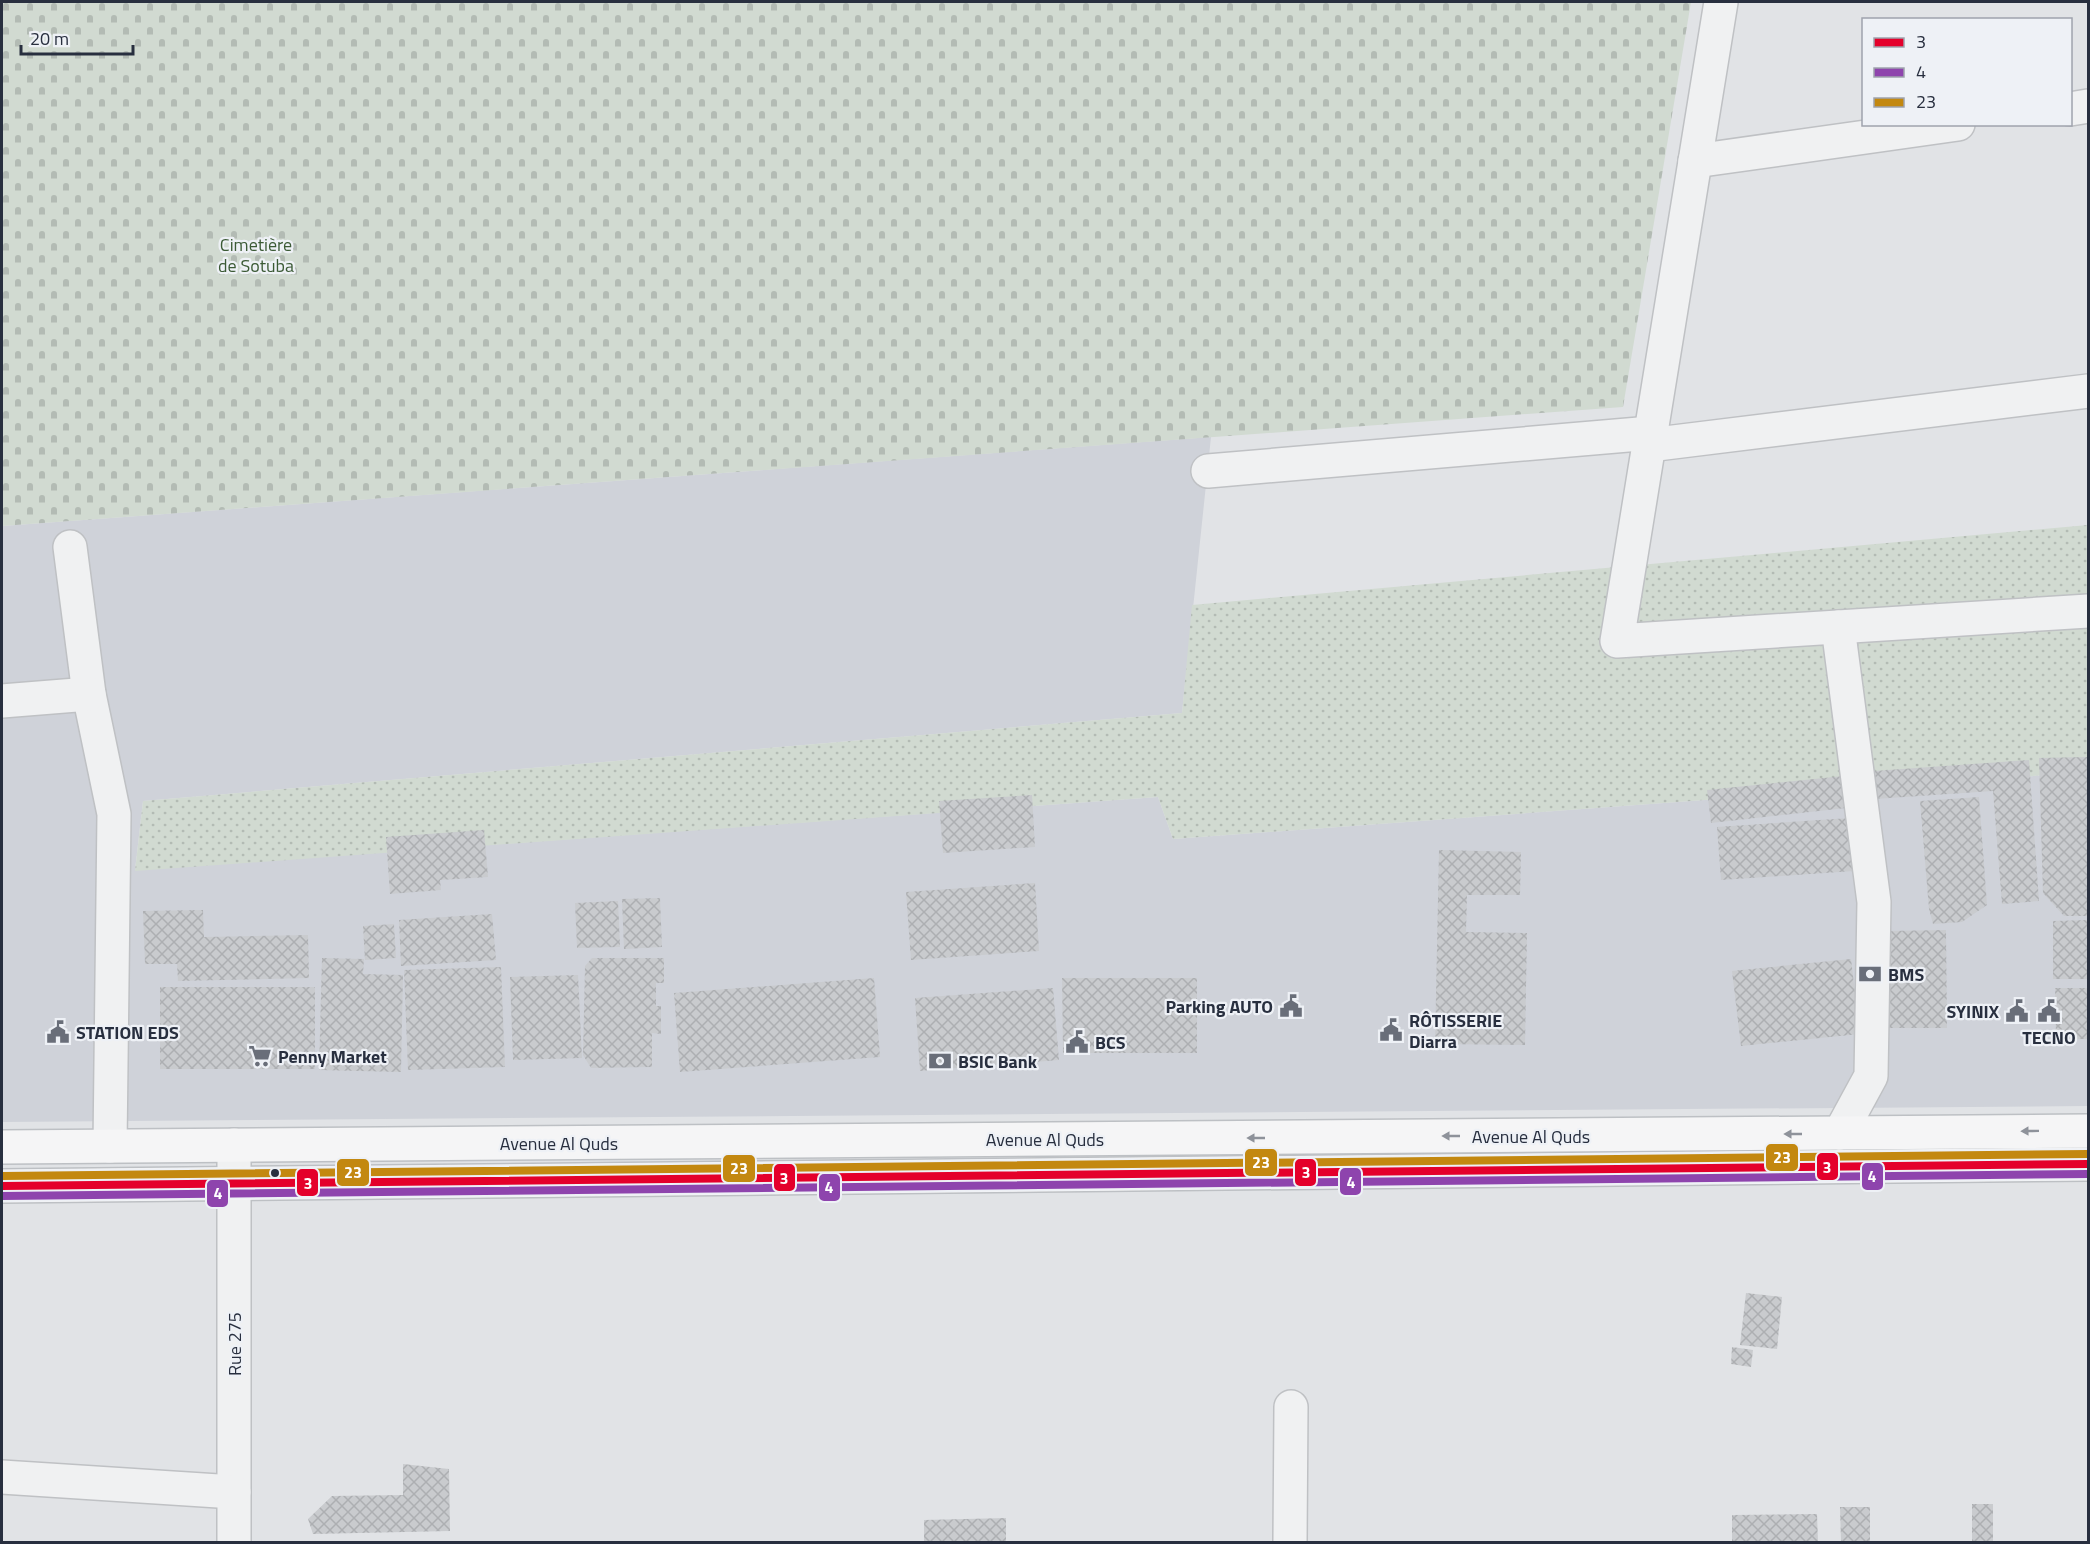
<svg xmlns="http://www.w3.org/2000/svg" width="2090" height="1544" font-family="'Titillium Web',sans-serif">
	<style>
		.built { fill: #cfd2d9 }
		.cemetery { fill: url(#cemetery-stones) }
		.garden { fill: url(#garden-dots) }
		.building { fill: url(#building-cross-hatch) }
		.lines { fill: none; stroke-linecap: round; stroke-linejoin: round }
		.street-casing { stroke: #bfc1c4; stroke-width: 36 }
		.primary-casing { stroke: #bdc0c4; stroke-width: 36 }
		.street { stroke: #f0f1f2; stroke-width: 33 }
		.primary { stroke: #f5f5f6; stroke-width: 33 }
		.bus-1-casing { stroke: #eef1f6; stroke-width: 12 }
		.bus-2-casing { stroke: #eef1f6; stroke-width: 12 }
		.bus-3-casing { stroke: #eef1f6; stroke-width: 12 }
		.bus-1 { stroke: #e4002b; stroke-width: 8 }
		.bus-2 { stroke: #8e44ad; stroke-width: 8 }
		.bus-3 { stroke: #c38810; stroke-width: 8 }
		.oneway { fill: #8e929a }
		.bus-dot { fill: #282f3f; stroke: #eef1f6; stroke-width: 2 }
		.labels { text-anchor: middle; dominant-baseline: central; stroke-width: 4.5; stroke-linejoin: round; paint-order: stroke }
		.park-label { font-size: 18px; fill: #3b5a35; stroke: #eef1f6 }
		.poi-label { font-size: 18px; font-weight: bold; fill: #282f3f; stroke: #eef1f6; text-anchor: start }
		.street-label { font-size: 18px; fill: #282f3f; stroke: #eef1f6 }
		.line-badge { stroke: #eef1f6; stroke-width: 2 }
		.badge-label { font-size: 16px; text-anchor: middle; font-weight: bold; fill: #fff }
	</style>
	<defs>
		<pattern id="cemetery-stones" width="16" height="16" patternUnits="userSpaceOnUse" patternTransform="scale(1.5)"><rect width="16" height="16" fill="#d1dad1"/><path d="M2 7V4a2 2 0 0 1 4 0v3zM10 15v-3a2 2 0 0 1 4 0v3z" fill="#b3bbb4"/></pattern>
		<pattern id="garden-dots" width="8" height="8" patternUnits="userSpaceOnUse" patternTransform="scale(1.5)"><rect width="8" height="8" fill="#d1dad1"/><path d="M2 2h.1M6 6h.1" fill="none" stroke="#b3bbb4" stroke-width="1.8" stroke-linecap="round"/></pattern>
		<pattern id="building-cross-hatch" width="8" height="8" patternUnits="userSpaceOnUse" patternTransform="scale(1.5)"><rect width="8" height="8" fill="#c9cbce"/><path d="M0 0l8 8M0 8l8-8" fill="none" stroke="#adafb2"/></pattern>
	</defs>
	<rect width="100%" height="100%" fill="#e1e3e6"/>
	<polygon class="built" points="1211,437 1182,713 143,801 135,870 1158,797 1173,839 2088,772 2088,1106 2,1122 2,526"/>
	<polygon class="cemetery" points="2,2 1691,2 1623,407 2,526"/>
	<polygon class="garden" points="2088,525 2088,772 1173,839 1158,797 135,871 143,801 1182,713 1192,605"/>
	<g class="building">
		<polygon points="2088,757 2088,916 2064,916 2043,893 2039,758"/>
		<polygon points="2029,760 2039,901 2002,904 1993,791 1875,799 1874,771"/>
		<polygon points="1843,776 1846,808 1711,823 1707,790"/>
		<polygon points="1032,795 1035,847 943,853 939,801"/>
		<polygon points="1979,797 1987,905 1962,922 1933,924 1929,909 1920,801"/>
		<polygon points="1850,818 1854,871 1721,880 1717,827"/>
		<polygon points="484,830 488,877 440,880 441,890 390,894 386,837"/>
		<polygon points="1439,850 1521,852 1520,895 1467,895 1466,932 1527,933 1525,1045 1435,1044"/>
		<polygon points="1035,883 1039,951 911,960 906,892"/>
		<polygon points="660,898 662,947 624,949 622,899"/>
		<polygon points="618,901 620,947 577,948 575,903"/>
		<polygon points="203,910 204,937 308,935 309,978 178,981 177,964 145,964 143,911"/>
		<polygon points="492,914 496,960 401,966 399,920"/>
		<polygon points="2088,920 2088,979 2053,979 2053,921"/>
		<polygon points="394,924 396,958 365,960 363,926"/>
		<polygon points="1946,930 1947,1028 1887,1028 1886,931"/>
		<polygon points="322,958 364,959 363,974 403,975 401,1072 319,1070"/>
		<polygon points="592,958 664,958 664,983 656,983 656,1006 661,1006 661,1034 652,1033 652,1067 591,1068 583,1055 585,966"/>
		<polygon points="1851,959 1860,1034 1741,1046 1732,971"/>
		<polygon points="501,967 505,1067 408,1070 404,970"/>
		<polygon points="578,975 582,1058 513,1060 510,977"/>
		<polygon points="874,978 880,1057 680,1072 674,993"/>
		<polygon points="1062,978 1197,978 1197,1053 1063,1053"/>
		<rect x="160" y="987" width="155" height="82"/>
		<polygon points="1053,988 1059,1060 920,1071 915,998"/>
		<polygon points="2055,988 2088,988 2088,1039 2056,1039"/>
		<polygon points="1746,1293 1782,1297 1777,1349 1740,1345"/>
		<polygon points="1732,1347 1753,1350 1751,1367 1731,1364"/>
		<polygon points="403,1464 449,1469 450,1531 313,1534 308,1519 332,1496 403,1495"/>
		<rect x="1972" y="1504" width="21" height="38"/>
		<polygon points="1840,1507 1870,1507 1870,1542 1841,1542"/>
		<polygon points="1817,1514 1818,1542 1732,1542 1732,1515"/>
		<polygon points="1006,1518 1006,1542 924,1542 924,1520"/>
	</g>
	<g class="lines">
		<g class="street-casing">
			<g id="street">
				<polyline points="1721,2 1617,641 2088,611"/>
				<polyline points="2070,109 2088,106"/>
				<polyline points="1695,161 1958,124"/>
				<polyline points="1649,445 2088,391"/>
				<polyline points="1208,471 1651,433"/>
				<polyline points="70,547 89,694 114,814 110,1146"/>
				<polyline points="1838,627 1874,902 1871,1076 1840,1133"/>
				<polyline points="2,701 89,694"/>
				<polyline points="234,1145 234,1542"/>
				<polyline points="2,1477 234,1492"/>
				<polyline points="1290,1542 1291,1407"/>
			</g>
		</g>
		<g class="primary-casing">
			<g id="primary">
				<polyline points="2,1147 2088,1131"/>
				<polyline points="2,1186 2088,1164"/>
			</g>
		</g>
		<use href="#street" class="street"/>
		<use href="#primary" class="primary"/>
		<g class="bus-1-casing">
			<polyline id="bus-1" points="2,1186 2088,1164"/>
		</g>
		<g class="bus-2-casing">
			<polyline id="bus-2" points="2,1196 2088,1174"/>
		</g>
		<g class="bus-3-casing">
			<polyline id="bus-3" points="2,1176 2088,1154"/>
		</g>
		<use href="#bus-1" class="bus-1"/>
		<use href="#bus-2" class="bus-2"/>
		<use href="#bus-3" class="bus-3"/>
	</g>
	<defs><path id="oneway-solid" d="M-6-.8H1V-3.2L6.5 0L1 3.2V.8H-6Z" transform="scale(1.5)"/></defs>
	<g class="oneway">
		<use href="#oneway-solid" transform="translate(2030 1131) rotate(179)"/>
		<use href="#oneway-solid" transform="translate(1793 1134) rotate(180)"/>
		<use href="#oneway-solid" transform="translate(1451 1136) rotate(180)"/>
		<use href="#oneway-solid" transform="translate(1256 1138) rotate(180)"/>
	</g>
	<defs>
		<g id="bank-bare" transform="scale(1.8)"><path d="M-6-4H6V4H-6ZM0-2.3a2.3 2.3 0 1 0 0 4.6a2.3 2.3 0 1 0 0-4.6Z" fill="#696e79" stroke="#eef1f6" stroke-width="2.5" paint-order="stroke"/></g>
		<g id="civic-bare" transform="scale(1.8)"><path d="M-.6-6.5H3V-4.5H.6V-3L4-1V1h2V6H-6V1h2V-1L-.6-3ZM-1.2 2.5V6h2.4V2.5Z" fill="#696e79" stroke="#eef1f6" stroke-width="2.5" paint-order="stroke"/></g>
		<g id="supermarket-bare" transform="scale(1.8)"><path d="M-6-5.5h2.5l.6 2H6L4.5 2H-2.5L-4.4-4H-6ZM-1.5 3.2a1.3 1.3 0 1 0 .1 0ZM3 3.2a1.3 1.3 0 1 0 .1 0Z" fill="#696e79" stroke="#eef1f6" stroke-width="2.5" paint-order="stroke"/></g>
	</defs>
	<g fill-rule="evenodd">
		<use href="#bank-bare" x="1870" y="974"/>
		<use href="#civic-bare" x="1291" y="1006"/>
		<use href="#civic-bare" x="2017" y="1011"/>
		<use href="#civic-bare" x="2049" y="1011"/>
		<use href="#civic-bare" x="1391" y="1030"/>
		<use href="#civic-bare" x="58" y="1032"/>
		<use href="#civic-bare" x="1077" y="1042"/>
		<use href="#supermarket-bare" x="260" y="1056"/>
		<use href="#bank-bare" x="940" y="1061"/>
	</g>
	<circle class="bus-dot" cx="275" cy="1173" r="5"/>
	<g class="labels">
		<g class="park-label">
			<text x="256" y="244">Cimetière<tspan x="256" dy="21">de Sotuba</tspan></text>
		</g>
		<g class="poi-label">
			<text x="1888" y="974">BMS</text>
			<text x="1273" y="1006" text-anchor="end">Parking AUTO</text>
			<text x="1999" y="1011" text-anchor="end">SYINIX</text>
			<text x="1409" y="1020">RÔTISSERIE<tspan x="1409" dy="21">Diarra</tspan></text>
			<text x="76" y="1032">STATION EDS</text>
			<text x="2049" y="1037" text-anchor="middle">TECNO</text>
			<text x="1095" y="1042">BCS</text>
			<text x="278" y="1056">Penny Market</text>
			<text x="958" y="1061">BSIC Bank</text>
		</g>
		<g class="street-label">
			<text x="1531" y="1136">Avenue Al Quds</text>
			<text x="1045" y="1139">Avenue Al Quds</text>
			<text x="559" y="1143">Avenue Al Quds</text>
			<text transform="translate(234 1344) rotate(-90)">Rue 275</text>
		</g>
	</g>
	<g class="line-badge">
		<rect x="1765" y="1143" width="34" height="29" rx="6" fill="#c38810"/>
		<rect x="1244" y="1148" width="34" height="29" rx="6" fill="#c38810"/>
		<rect x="1816" y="1152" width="23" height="29" rx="6" fill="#e4002b"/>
		<rect x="722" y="1154" width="34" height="29" rx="6" fill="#c38810"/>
		<rect x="1294" y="1158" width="23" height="29" rx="6" fill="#e4002b"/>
		<rect x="336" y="1158" width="34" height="29" rx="6" fill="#c38810"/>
		<rect x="1861" y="1162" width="23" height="29" rx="6" fill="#8e44ad"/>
		<rect x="773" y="1163" width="23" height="29" rx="6" fill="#e4002b"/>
		<rect x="1339" y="1167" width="23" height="29" rx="6" fill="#8e44ad"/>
		<rect x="296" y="1168" width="23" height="29" rx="6" fill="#e4002b"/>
		<rect x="818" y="1173" width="23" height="29" rx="6" fill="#8e44ad"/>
		<rect x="206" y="1179" width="23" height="29" rx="6" fill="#8e44ad"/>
	</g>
	<g class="badge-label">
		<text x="1782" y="1163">23</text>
		<text x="1261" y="1168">23</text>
		<text x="1827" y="1173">3</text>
		<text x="739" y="1174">23</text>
		<text x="1306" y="1178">3</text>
		<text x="353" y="1178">23</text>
		<text x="1872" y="1182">4</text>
		<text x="784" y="1184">3</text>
		<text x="1351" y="1188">4</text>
		<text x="308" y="1189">3</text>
		<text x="829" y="1193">4</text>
		<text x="218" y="1199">4</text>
	</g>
	<rect width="2090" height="1544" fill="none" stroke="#282f3f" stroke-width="6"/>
	<rect x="1862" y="18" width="210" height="108" fill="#eef1f6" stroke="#9fa3ad" stroke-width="1.5"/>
	<rect x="1874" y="38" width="30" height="9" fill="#e4002b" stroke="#9fa3ad" stroke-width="1.5"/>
	<text x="1916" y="48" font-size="18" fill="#282f3f">3</text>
	<rect x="1874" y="68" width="30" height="9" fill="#8e44ad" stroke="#9fa3ad" stroke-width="1.5"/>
	<text x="1916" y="78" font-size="18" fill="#282f3f">4</text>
	<rect x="1874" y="98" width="30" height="9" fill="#c38810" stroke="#9fa3ad" stroke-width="1.5"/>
	<text x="1916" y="108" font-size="18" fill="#282f3f">23</text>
	<path d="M21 45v9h112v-9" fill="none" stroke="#282f3f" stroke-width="3"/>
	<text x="30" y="45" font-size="18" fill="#282f3f" stroke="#eef1f6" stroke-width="4.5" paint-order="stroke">20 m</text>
</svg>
